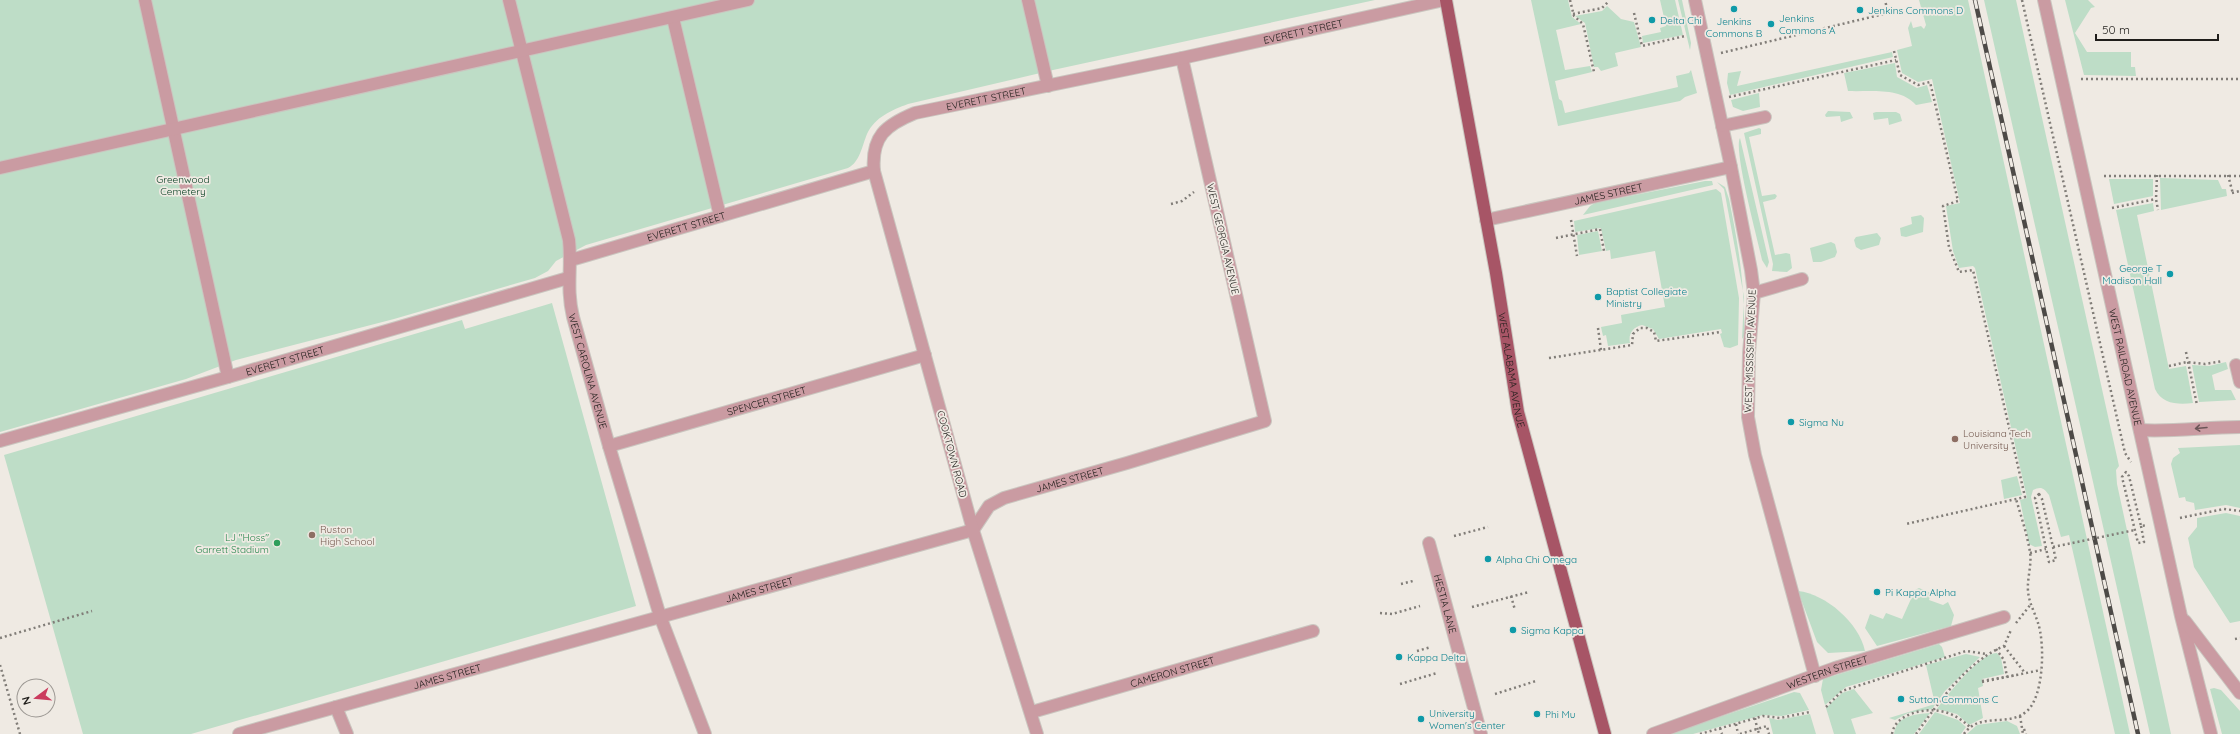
<svg xmlns="http://www.w3.org/2000/svg" width="2240" height="734" font-family="Quicksand,sans-serif">
	<style>
		.green { fill: #beddc7 }
		.lines { fill: none; stroke-linecap: round; stroke-linejoin: round }
		.minor-casing { stroke: #cac5bf; stroke-width: 14 }
		.major-casing { stroke: #cac5bf; stroke-width: 14 }
		.path { stroke: #817d78; stroke-width: 2.5; stroke-dasharray: 2 3; stroke-linecap: butt }
		.minor { stroke: #ca9ba2; stroke-width: 12 }
		.major { stroke: #a75566; stroke-width: 12 }
		.rail-casing { stroke: #4d4a47; stroke-width: 4.5 }
		.rail { stroke: #efeae3; stroke-width: 3; stroke-dasharray: 9; stroke-linecap: butt }
		.path-bridge { stroke: #817d78; stroke-width: 2.5; stroke-dasharray: 2 3; stroke-linecap: butt }
		.oneway { stroke: #6c5658 }
		.culture-dot { fill: #0f9aa8; stroke: #efeae3; stroke-width: 1.5 }
		.education-dot { fill: #8d6e63; stroke: #efeae3; stroke-width: 1.5 }
		.leisure-dot { fill: #2e9e5b; stroke: #efeae3; stroke-width: 1.5 }
		.labels { text-anchor: middle; dominant-baseline: central; stroke-width: 3.5; stroke-linejoin: round; paint-order: stroke }
		.culture-label { font-size: 10px; fill: #0d838f; stroke: #efeae3; text-anchor: start }
		.street-label { font-size: 10px; fill: #201e1b; stroke: #efeae3 }
		.park-label { font-size: 10px; fill: #003b1d; stroke: #efeae3 }
		.education-label { font-size: 10px; fill: #785e54; stroke: #efeae3; text-anchor: start }
		.leisure-label { font-size: 10px; fill: #27864d; stroke: #efeae3; text-anchor: end }
	</style>
	<rect width="100%" height="100%" fill="#efeae3"/>
	<g class="green">
		<path d="M0,0H1375L1053,70L908,104C892,110 875,117 867,134C862,146 860,162 848,168L586,245L556,261L548,271L535,278L394,319L236,360L186,379L0,432Z"/>
		<polygon points="1531,0 1568,0 1572,17 1581,24 1556,30 1565,70 1590,66 1592,72 1555,81 1559,99 1562,101 1565,113 1678,87 1676,76 1689,73 1691,70 1697,93 1685,97 1680,101 1558,126"/>
		<polygon points="1660,0 1675,0 1683,35 1643,43 1642,36 1661,32 1660,28 1666,26"/>
		<polygon points="1678,0 1682,0 1691,43 1690,50"/>
		<path d="M1919,0H1968L2130,734H2115L2069,535L2061,537L2049,495C2044,488 2041,486 2033,490L2031,497L2042,546L2035,547L2029,544L2020,500L2027,498L1975,268L1973,266L1959,268L1953,251L1946,206L1960,203L1932,79L1918,82L1902,73L1897,50L1912,46L1908,28L1911,21L1913,28L1921,26L1924,29L1926,25Z"/>
		<polygon points="1984,0 2016,0 2119,466 2116,470 2117,484 2171,734 2150,734"/>
		<polygon points="2065,0 2088,0 2095,7 2091,8 2075,33 2087,52 2131,52 2131,67 2135,67 2136,76 2084,75"/>
		<polygon points="1607,6 1621,19 1634,22 1641,47 1615,53 1618,66 1601,71 1598,67 1594,67 1585,23 1575,16 1602,11"/>
		<polygon points="1892,52 1893,57 1730,95 1727,83 1728,73 1741,71 1737,86"/>
		<path d="M1895,63L1897,77L1917,88L1927,85L1932,102L1916,105C1900,87 1871,92 1848,91L1844,73Z"/>
		<polygon points="1759,93 1760,107 1743,111 1733,107 1731,100"/>
		<polygon points="1828,111 1850,112 1853,118 1841,122 1840,116 1826,117 1825,115"/>
		<polygon points="1876,112 1896,112 1900,114 1902,121 1889,125 1888,118 1874,120 1873,113"/>
		<polygon points="1759,128 1761,129 1761,134 1749,137 1762,196 1775,194 1777,196 1775,199 1763,202 1775,255 1786,253 1790,254 1792,268 1787,272 1772,271 1773,264 1744,133"/>
		<path d="M1740,138L1769,262L1767,268L1762,260C1758,241 1733,149 1740,138Z"/>
		<polygon points="2160,178 2218,180 2222,189 2226,189 2227,196 2161,210"/>
		<polygon points="2109,179 2153,179 2153,196 2114,204"/>
		<polygon points="1705,181 1712,181 1713,185 1583,215 1590,206 1595,203"/>
		<path d="M1717,182L1725,187L1729,199C1739,248 1745,286 1744,336L1742,339L1744,297L1724,189Z"/>
		<path d="M1716,189L1721,193L1739,298L1738,345L1730,348L1724,347L1720,334L1722,333L1721,329L1659,339L1653,329L1642,325C1633,327 1628,334 1630,343L1608,346L1606,335L1603,336L1601,327L1622,323L1621,315L1665,307L1655,251L1611,259L1610,250L1606,251L1601,228L1575,232L1574,221Z"/>
		<path d="M2153,203L2154,211L2137,215L2169,369L2186,366L2193,403C2178,405 2162,404 2155,389L2116,210Z"/>
		<polygon points="1921,215 1924,218 1923,232 1906,237 1901,236 1900,228 1912,224 1911,217"/>
		<polygon points="1598,231 1602,251 1579,255 1577,235"/>
		<polygon points="1877,233 1881,238 1879,245 1861,250 1856,247 1854,240 1856,237"/>
		<polygon points="1831,242 1835,244 1837,252 1835,257 1821,262 1813,262 1810,248"/>
		<polygon points="552,303 636,606 191,734 83,734 4,455 462,320 465,329"/>
		<polygon points="2226,362 2228,369 2212,375 2215,390 2231,390 2236,400 2199,402 2192,365 2209,366"/>
		<polygon points="2240,445 2240,508 2226,505 2195,510 2194,503 2186,501 2185,497 2179,498 2171,464 2173,458 2180,453 2178,448"/>
		<polygon points="2017,476 2022,495 2004,499 2001,480"/>
		<polygon points="2226,513 2240,516 2240,621 2230,623 2194,567 2188,538 2197,527 2197,518"/>
		<polygon points="1919,588 1931,593 1929,600 1943,605 1948,602 1954,615 1951,626 1877,646 1865,628 1870,614 1883,619 1886,613 1902,619 1915,590"/>
		<path d="M1798,591C1826,594 1859,623 1865,651L1828,653L1817,642Z"/>
		<polygon points="1939,644 1942,647 1945,657 1846,687 1825,705 1821,690 1823,679"/>
		<path d="M1997,653L2001,658L2004,674L1982,679L1983,686L1978,688L1983,718L1969,725L1957,714L1937,709C1947,695 1981,652 1997,653Z"/>
		<polygon points="1966,654 1980,657 1945,691 1932,709 1908,713 1895,720 1889,718 1935,704 1926,665"/>
		<polygon points="2214,688 2221,690 2240,711 2240,734 2222,734 2210,689"/>
		<polygon points="1854,689 1873,713 1851,719 1856,734 1834,734 1826,708 1842,693"/>
		<polygon points="1794,692 1800,693 1809,710 1782,716 1763,715 1693,734 1669,734"/>
		<polygon points="1935,712 1958,720 1966,727 1961,734 1919,734"/>
		<path d="M1930,713L1914,734H1894C1896,716 1915,714 1930,713Z"/>
		<polygon points="1810,714 1816,734 1773,734 1769,718 1778,720"/>
		<polygon points="2007,721 2017,726 2020,734 1967,734 1977,725"/>
	</g>
	<g class="lines">
		<g class="minor-casing">
			<g id="minor">
				<polyline points="145,0 228,377"/>
				<path id="s1" d="M509,0L569,240C572,268 566,288 573,317L609,446L660,616L705,734"/>
				<polyline points="1028,0 1048,86"/>
				<polyline points="1695,0 1731,167 1751,270 1754,293 1749,353 1748,417 1755,455 1815,676"/>
				<path id="s2" d="M2044,0L2181,616L2211,734"/>
				<polyline points="673,18 720,216"/>
				<polyline points="1722,126 1765,117"/>
				<polyline points="0,168 748,0"/>
				<path id="s3" d="M1486,220L1731,167"/>
				<path id="s4" d="M571,260L874,171"/>
				<polyline points="1754,293 1802,279"/>
				<polyline points="2236,365 2240,382"/>
				<path d="M2140,430C2173,432 2206,427 2240,427"/>
				<path id="s5" d="M0,441L228,377L568,278"/>
				<path id="s6" d="M609,446L925,355"/>
				<path id="s7" d="M1429,543L1481,734"/>
				<polyline points="2185,621 2240,693"/>
				<polyline points="336,707 347,734"/>
				<path id="s8" d="M1032,712L1313,631"/>
				<path id="s9" d="M239,734L973,530L989,506L1004,498L1127,463L1265,421L1182,58"/>
				<path id="s10" d="M1037,734L973,530L874,171C871,136 886,125 915,113L1182,58L1444,0"/>
				<path id="s11" d="M1653,734L1835,668L2004,617"/>
			</g>
		</g>
		<g class="major-casing">
			<g id="major">
				<path id="s12" d="M1446,0L1496,273L1518,412L1605,734"/>
			</g>
		</g>
		<g class="path">
			<polyline points="1570,0 1574,16 1583,24 1594,72"/>
			<polyline points="2022,0 2125,453 2131,462"/>
			<polyline points="1634,13 1642,46 1685,36"/>
			<polyline points="1573,14 1602,8 1608,2"/>
			<polyline points="1894,51 1900,75 1918,85 1930,82 1958,201 1943,206 1949,247 1959,272 1973,270 2025,497 1906,524"/>
			<polyline points="1721,53 1888,13 1885,0"/>
			<polyline points="2081,79 2240,79"/>
			<polyline points="1729,97 1896,60"/>
			<polyline points="2157,175 2156,199 2158,210"/>
			<polyline points="2228,175 2233,194"/>
			<polyline points="2104,176 2240,176"/>
			<polyline points="2232,193 2240,191"/>
			<polyline points="1171,204 1182,201 1194,192"/>
			<polyline points="2112,208 2156,199"/>
			<polyline points="1571,220 1577,256"/>
			<polyline points="1556,238 1600,229 1604,251"/>
			<polyline points="1598,328 1601,350"/>
			<polyline points="2186,352 2197,405"/>
			<polyline points="1549,358 1632,345 1633,334 1640,328 1647,328 1654,332 1656,341 1721,332"/>
			<polyline points="2169,366 2187,362 2205,364 2223,361"/>
			<polygon points="2039,494 2042,499 2056,560 2049,562 2035,498"/>
			<polyline points="2180,518 2224,509 2240,511"/>
			<polyline points="2141,526 2144,542 2138,543 2122,477 2126,472 2129,476 2141,526 2147,525"/>
			<polyline points="1454,536 1488,527"/>
			<polyline points="2030,553 2046,549"/>
			<polyline points="1401,584 1413,581"/>
			<polyline points="1511,596 1515,610"/>
			<polyline points="1472,607 1529,592"/>
			<polyline points="1380,613 1392,614 1420,606"/>
			<polyline points="2016,623 2031,604"/>
			<polyline points="0,638 92,611"/>
			<polyline points="2235,639 2240,638"/>
			<polyline points="2004,646 2025,673"/>
			<polyline points="1996,649 2004,660 2007,677"/>
			<polyline points="1417,651 1431,647"/>
			<polyline points="0,665 20,734"/>
			<polyline points="1982,682 2041,670"/>
			<polyline points="1400,684 1437,673"/>
			<polyline points="1495,694 1536,681"/>
			<polyline points="1826,707 1842,691 1966,651 1986,654"/>
			<polyline points="2020,716 2023,734"/>
			<polyline points="1435,717 1448,714"/>
			<polyline points="1755,718 1756,723"/>
			<polyline points="1736,724 1738,734"/>
			<polyline points="1720,728 1722,734"/>
			<polyline points="2024,729 2026,734"/>
			<polyline points="1758,731 1759,733"/>
			<polyline points="1700,734 1763,716 1780,718 1810,712"/>
			<polyline points="1740,734 1767,726 1769,734"/>
			<path d="M1892,734C1895,714 1923,708 1940,711C1952,713 1961,719 1970,727"/>
			<path d="M1916,734C1940,701 1965,663 2004,646L2011,630"/>
			<path d="M1964,734C1980,711 2008,728 2027,711C2044,696 2045,643 2038,623C2035,613 2029,603 2028,591C2027,578 2032,565 2030,552C2027,534 2021,516 2016,499"/>
		</g>
		<use href="#minor" class="minor"/>
		<use href="#major" class="major"/>
		<g class="rail-casing">
			<polyline id="rail" points="1975,0 2138,734"/>
		</g>
		<use href="#rail" class="rail"/>
		<g class="path-bridge">
			<polyline points="2053,547 2135,530"/>
			<polyline points="1982,681 2017,675"/>
			<polyline points="1756,723 1758,731"/>
		</g>
	</g>
	<defs><path id="oneway-shaft" d="M-6 0H5M1.5-3L5.5 0L1.5 3" fill="none" stroke-width="1.6" stroke-linecap="round" stroke-linejoin="round"/></defs>
	<use class="oneway" href="#oneway-shaft" transform="translate(2201 428) rotate(175)"/>
	<g class="culture-dot">
		<circle cx="1734" cy="9" r="4"/>
		<circle cx="1860" cy="10" r="4"/>
		<circle cx="1652" cy="20" r="4"/>
		<circle cx="1771" cy="24" r="4"/>
		<circle cx="2170" cy="274" r="4"/>
		<circle cx="1598" cy="297" r="4"/>
		<circle cx="1791" cy="422" r="4"/>
		<circle cx="1488" cy="559" r="4"/>
		<circle cx="1877" cy="592" r="4"/>
		<circle cx="1513" cy="630" r="4"/>
		<circle cx="1399" cy="657" r="4"/>
		<circle cx="1901" cy="699" r="4"/>
		<circle cx="1537" cy="714" r="4"/>
		<circle cx="1421" cy="719" r="4"/>
	</g>
	<g class="education-dot">
		<circle cx="1955" cy="439" r="4"/>
		<circle cx="312" cy="535" r="4"/>
	</g>
	<circle class="leisure-dot" cx="277" cy="543" r="4"/>
	<g class="labels">
		<g class="culture-label">
			<text x="1868" y="10">Jenkins Commons D</text>
			<text x="1779" y="18">Jenkins<tspan x="1779" dy="12">Commons A</tspan></text>
			<text x="1660" y="20">Delta Chi</text>
			<text x="1734" y="21" text-anchor="middle">Jenkins<tspan x="1734" dy="12">Commons B</tspan></text>
			<text x="2162" y="268" text-anchor="end">George T<tspan x="2162" dy="12">Madison Hall</tspan></text>
			<text x="1606" y="291">Baptist Collegiate<tspan x="1606" dy="12">Ministry</tspan></text>
			<text x="1799" y="422">Sigma Nu</text>
			<text x="1496" y="559">Alpha Chi Omega</text>
			<text x="1885" y="592">Pi Kappa Alpha</text>
			<text x="1521" y="630">Sigma Kappa</text>
			<text x="1407" y="657">Kappa Delta</text>
			<text x="1909" y="699">Sutton Commons C</text>
			<text x="1429" y="713">University<tspan x="1429" dy="12">Women's Center</tspan></text>
			<text x="1545" y="714">Phi Mu</text>
		</g>
		<g class="street-label">
			<text stroke="none"><textPath href="#s10" startOffset="1061">EVERETT STREET</textPath></text>
			<text stroke="none"><textPath href="#s10" startOffset="737">EVERETT STREET</textPath></text>
			<text stroke="none"><textPath href="#s3" startOffset="125">JAMES STREET</textPath></text>
			<text stroke="none"><textPath href="#s4" startOffset="120">EVERETT STREET</textPath></text>
			<text transform="translate(1223 239) rotate(77)">WEST GEORGIA AVENUE</text>
			<text transform="translate(1750 351) rotate(-88)">WEST MISSISSIPPI AVENUE</text>
			<text stroke="none"><textPath href="#s5" startOffset="296">EVERETT STREET</textPath></text>
			<text stroke="none"><textPath href="#s2" startOffset="376">WEST RAILROAD AVENUE</textPath></text>
			<text stroke="none"><textPath href="#s12" startOffset="376">WEST ALABAMA AVENUE</textPath></text>
			<text stroke="none"><textPath href="#s1" startOffset="381">WEST CAROLINA AVENUE</textPath></text>
			<text stroke="none"><textPath href="#s6" startOffset="164">SPENCER STREET</textPath></text>
			<text transform="translate(952 454) rotate(75)">COOKTOWN ROAD</text>
			<text stroke="none"><textPath href="#s9" startOffset="876">JAMES STREET</textPath></text>
			<text stroke="none"><textPath href="#s9" startOffset="540">JAMES STREET</textPath></text>
			<text stroke="none"><textPath href="#s7" startOffset="63">HESTIA LANE</textPath></text>
			<text stroke="none"><textPath href="#s8" startOffset="146">CAMERON STREET</textPath></text>
			<text stroke="none"><textPath href="#s11" startOffset="185">WESTERN STREET</textPath></text>
			<text stroke="none"><textPath href="#s9" startOffset="216">JAMES STREET</textPath></text>
		</g>
		<g class="park-label">
			<text x="183" y="179">Greenwood<tspan x="183" dy="12">Cemetery</tspan></text>
		</g>
		<g class="education-label">
			<text x="1963" y="433">Louisiana Tech<tspan x="1963" dy="12">University</tspan></text>
			<text x="320" y="529">Ruston<tspan x="320" dy="12">High School</tspan></text>
		</g>
		<g class="leisure-label">
			<text x="269" y="537">LJ "Hoss"<tspan x="269" dy="12">Garrett Stadium</tspan></text>
		</g>
	</g>
	<g transform="translate(36 698) rotate(254)"><circle r="19" fill="#efeae3" stroke="#9c9893"/>
	<path d="M0-3L7 15L0 10L-7 15Z" fill="#cb3b5e"/>
	<text y="-6" font-size="11" font-weight="bold" text-anchor="middle" fill="#201e1b">N</text>
	</g>
	<path d="M2096 34v6h122v-6" fill="none" stroke="#201e1b" stroke-width="2"/>
	<text x="2102" y="34" font-size="12" fill="#201e1b" stroke="#efeae3" stroke-width="3" paint-order="stroke">50 m</text>
</svg>
